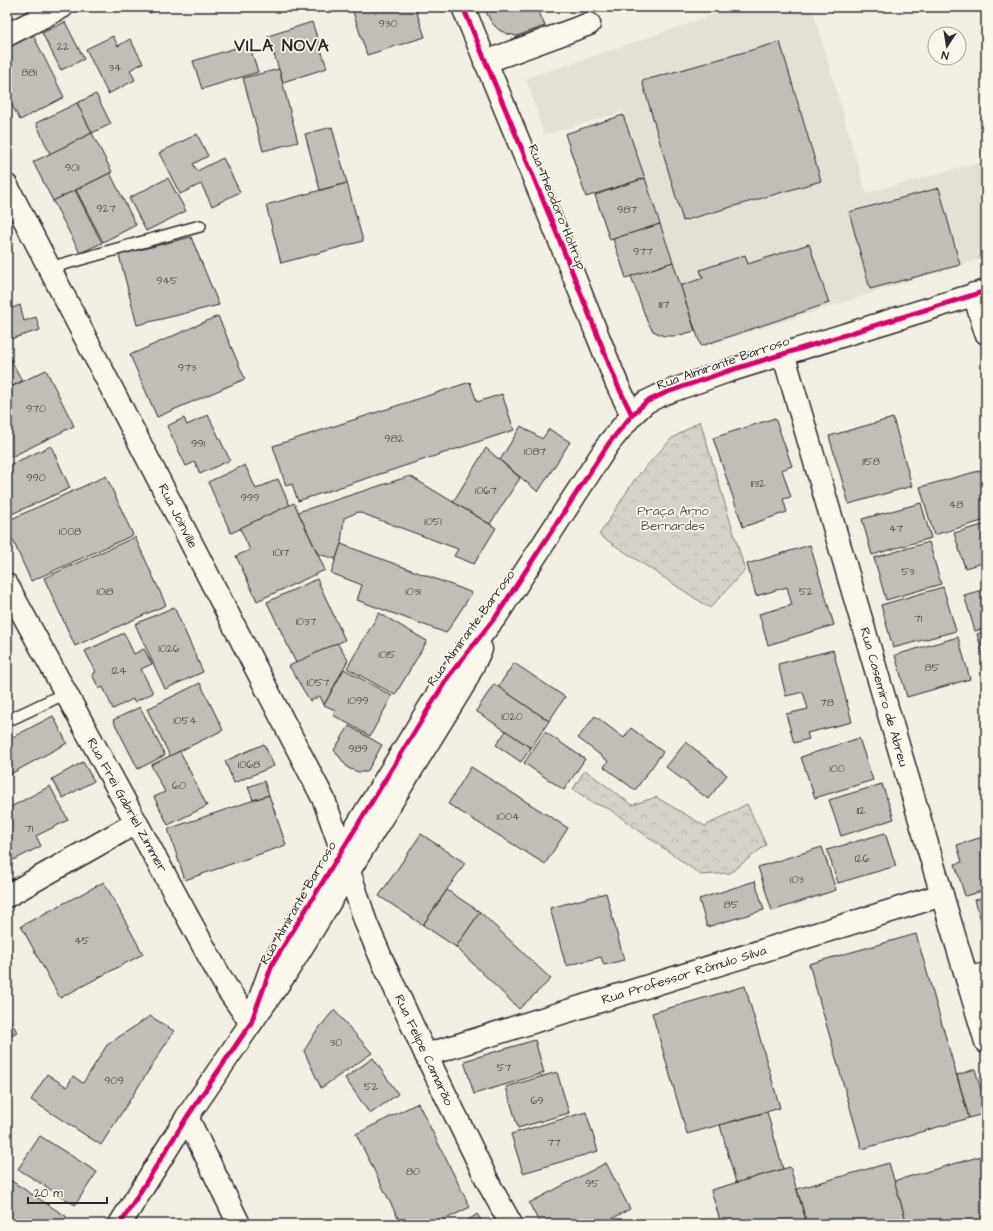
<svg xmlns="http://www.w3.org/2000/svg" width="993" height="1231" font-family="'Architects Daughter',sans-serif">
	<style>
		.built { fill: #e4e0d6 }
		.forest { fill: url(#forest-crowns); stroke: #807e7a }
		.building { fill: #c0beb6; stroke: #2b2b2b }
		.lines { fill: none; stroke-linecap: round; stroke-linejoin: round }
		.lane-casing { stroke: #2b2b2b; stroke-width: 14 }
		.street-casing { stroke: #2b2b2b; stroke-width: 25 }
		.secondary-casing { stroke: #2b2b2b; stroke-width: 25 }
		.lane { stroke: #fbf7ec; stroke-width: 11 }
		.street { stroke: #fbf7ec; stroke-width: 22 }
		.secondary { stroke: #fbf7ec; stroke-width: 22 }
		.cycleway-casing { stroke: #fbf7ec; stroke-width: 8 }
		.cycleway { stroke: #d6006c; stroke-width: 5 }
		.labels { text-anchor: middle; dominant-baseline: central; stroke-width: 3.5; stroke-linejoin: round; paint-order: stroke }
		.number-label { font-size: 11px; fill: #50504e }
		.street-label { font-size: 13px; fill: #2b2b2b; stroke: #fbf7ec }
		.park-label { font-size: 13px; fill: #565552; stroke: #fbf7ec }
		.district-label { font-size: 17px; font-weight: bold; letter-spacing: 1px; fill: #2b2b2b; stroke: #fbf7ec }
	</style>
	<defs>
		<pattern id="forest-crowns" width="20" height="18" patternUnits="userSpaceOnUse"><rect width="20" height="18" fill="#d5d2c9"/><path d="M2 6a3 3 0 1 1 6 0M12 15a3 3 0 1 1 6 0" fill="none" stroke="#b7b4ad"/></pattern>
	</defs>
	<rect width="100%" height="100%" fill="#f3efe4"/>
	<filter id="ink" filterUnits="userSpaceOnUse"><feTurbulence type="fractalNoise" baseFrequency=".025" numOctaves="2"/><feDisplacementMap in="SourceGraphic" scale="8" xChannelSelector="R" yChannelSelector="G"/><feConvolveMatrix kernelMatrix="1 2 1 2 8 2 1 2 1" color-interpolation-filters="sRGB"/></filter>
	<g filter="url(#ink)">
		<polygon class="built" points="736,7 812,7 866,193 986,161 986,257 700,348 623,112 544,135 526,78 586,59"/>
		<g class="forest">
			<polygon points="700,421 745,570 710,608 599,535 635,479 671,439"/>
			<polygon points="585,770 632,805 656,797 705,826 747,804 766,845 730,873 701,875 609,809 591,802 573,789"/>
		</g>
		<g class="building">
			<polygon points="147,7 163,7 150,13"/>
			<polygon points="359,7 415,7 425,37 367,55 352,9"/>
			<polygon points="485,7 537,7 545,26 517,36 508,34 499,30 492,23 487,14"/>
			<polygon points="65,22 84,59 61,70 42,33"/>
			<polygon points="312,22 327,68 283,82 268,36"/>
			<polygon points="33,35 64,97 20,120 7,96 7,48"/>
			<polygon points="113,36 118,46 130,39 143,63 130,70 135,80 108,94 86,49"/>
			<polygon points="780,42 821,181 683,221 642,81"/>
			<polygon points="249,44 258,72 202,89 193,61"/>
			<polygon points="279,69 298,142 263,151 243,78"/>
			<polygon points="96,94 111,124 92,133 77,103"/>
			<polygon points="77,103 92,133 50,154 36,123"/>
			<polygon points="623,115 645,178 586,197 565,134"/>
			<polygon points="986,117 986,139 980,119"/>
			<polygon points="332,127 347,183 320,190 305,134"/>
			<polygon points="92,133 112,172 53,201 33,162"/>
			<polygon points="197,134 208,156 193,164 197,171 223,158 240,192 212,206 201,184 180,194 159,153"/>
			<polygon points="110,173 136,225 103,242 76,190"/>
			<polygon points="168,178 186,211 146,231 129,198"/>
			<polygon points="645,178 660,224 610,240 595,195"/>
			<polygon points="347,183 363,241 281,263 266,205"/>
			<polygon points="939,188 960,265 870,289 849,212"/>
			<polygon points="75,190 102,243 80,253 53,201"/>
			<polygon points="660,224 673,262 626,278 613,239"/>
			<polygon points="191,237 219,305 137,325 119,255"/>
			<polygon points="809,244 829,303 701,346 680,286 703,278 700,270 745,255 748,264"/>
			<polygon points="673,262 695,331 676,336 664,336 653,331 647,321 631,276"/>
			<polygon points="20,305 24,321 36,317 40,330 7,340 7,310"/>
			<polygon points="218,316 245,379 157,417 130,355"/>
			<polygon points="7,352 22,381 7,389"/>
			<polygon points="46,370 74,426 7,459 7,389"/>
			<polygon points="470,382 477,402 502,394 514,430 298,501 292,484 286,486 273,446"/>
			<polygon points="208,415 230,460 200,474 195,462 186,466 167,426 184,418 187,425"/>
			<polygon points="775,418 792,466 782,470 791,497 783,499 787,512 743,527 713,438"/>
			<polygon points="893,418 912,486 849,504 829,436"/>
			<polygon points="521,426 542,439 549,429 570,442 538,492 500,460"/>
			<polygon points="51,446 70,488 7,516 7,466"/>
			<polygon points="486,448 520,478 490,524 453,502"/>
			<polygon points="245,465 256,489 278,479 290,506 231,533 208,482"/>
			<polygon points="986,469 986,520 934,535 920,487"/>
			<polygon points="106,476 133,535 31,581 7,527 7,521"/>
			<polygon points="410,476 496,528 474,564 454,556 458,549 358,512 344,518 341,544 336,559 318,554 298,512"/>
			<polygon points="294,503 325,570 257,601 236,556 250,550 240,528"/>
			<polygon points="921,503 931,538 872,555 862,519"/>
			<polygon points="986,524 986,562 965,568 954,533"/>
			<polygon points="135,537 166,605 75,646 44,578"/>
			<polygon points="929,542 941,584 886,600 874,558"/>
			<polygon points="341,544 460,588 472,593 446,633 357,600 362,585 331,573"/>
			<polygon points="810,545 834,625 768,645 759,614 792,605 787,587 756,596 747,564"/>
			<polygon points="317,579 345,640 296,663 267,602"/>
			<polygon points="943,587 956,631 893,648 881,605"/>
			<polygon points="986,589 986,628 975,631 964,595"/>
			<polygon points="174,607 203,672 165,689 135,624"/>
			<polygon points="379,613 427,641 395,695 347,668"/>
			<polygon points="986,631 986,665 977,634"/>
			<polygon points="124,633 134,654 144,649 152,664 141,669 153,693 134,702 133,699 113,709 103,687 99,689 92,674 96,672 85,651"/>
			<polygon points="958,637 970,679 907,697 895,655"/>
			<polygon points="337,643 348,660 324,705 320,696 310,701 289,666"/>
			<polygon points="833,650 852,722 807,733 809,739 794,743 786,714 808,709 803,692 786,696 778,664"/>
			<polygon points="514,663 565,697 549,721 498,687"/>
			<polygon points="344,669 392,696 370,736 333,715 335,710 324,705"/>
			<polygon points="200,683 223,730 170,756 147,709"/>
			<polygon points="494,684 549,721 531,748 476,711"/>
			<polygon points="140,707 165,755 138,769 113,720"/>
			<polygon points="53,716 67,743 7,776 7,740"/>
			<polygon points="595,716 624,738 631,728 663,752 635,790 604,767 608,761 578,738"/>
			<polygon points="349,726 382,745 367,772 358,772 348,768 334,750"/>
			<polygon points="506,731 531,748 521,762 496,745"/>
			<polygon points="545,732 585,759 564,790 524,763"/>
			<polygon points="859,738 873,780 815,798 801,757"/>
			<polygon points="686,742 727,775 708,799 666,767"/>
			<polygon points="264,744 274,766 234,783 225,761"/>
			<polygon points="180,751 207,806 168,825 154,797 165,792 151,765"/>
			<polygon points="83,762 94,781 63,798 52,779"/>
			<polygon points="471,767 568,828 545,864 448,804"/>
			<polygon points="264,781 269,795 253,800 248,787"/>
			<polygon points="882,784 894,819 841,836 829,800"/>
			<polygon points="50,786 68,820 36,836 41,846 8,863 7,860 7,809"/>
			<polygon points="269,795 286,845 185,880 168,829"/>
			<polygon points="885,833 896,866 838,883 827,850"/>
			<polygon points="421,834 465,863 423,925 379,896"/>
			<polygon points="986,836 986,890 965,896 955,864 962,862 957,845"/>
			<polygon points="822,847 836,890 772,911 758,867"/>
			<polygon points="755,881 764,910 707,927 699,899"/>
			<polygon points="104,882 143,954 60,998 21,926"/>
			<polygon points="447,890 480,912 456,947 423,925"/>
			<polygon points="606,893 624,960 604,965 601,957 566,966 550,908"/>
			<polygon points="986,897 986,934 985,934 975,900"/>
			<polygon points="480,912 551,979 519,1009 456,947"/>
			<polygon points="916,934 969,1118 862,1149 809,964"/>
			<polygon points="745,986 780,1108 687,1134 652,1013"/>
			<polygon points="334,1010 372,1053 321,1088 304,1051 315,1033"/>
			<polygon points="7,1014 17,1032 7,1037"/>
			<polygon points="150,1016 174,1031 101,1145 31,1100 47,1074 67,1087 73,1076 83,1083 107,1045"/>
			<polygon points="535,1040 544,1073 474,1094 464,1061"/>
			<polygon points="373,1058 398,1094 370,1114 345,1078"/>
			<polygon points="975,1069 986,1107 986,1113 969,1118 957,1075"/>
			<polygon points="557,1072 569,1113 518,1128 506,1087"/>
			<polygon points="418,1103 470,1207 436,1224 401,1224 356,1134"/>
			<polygon points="586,1112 598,1151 523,1173 511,1134"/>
			<polygon points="767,1112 783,1169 736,1183 720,1125"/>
			<polygon points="40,1136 97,1172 75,1205 18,1169"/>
			<polygon points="985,1155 986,1224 907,1224 894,1181"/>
			<polygon points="606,1163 630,1209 602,1224 540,1224 529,1203"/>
			<polygon points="889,1163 907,1224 807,1224 797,1189"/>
			<polygon points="790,1167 807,1224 721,1224 711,1190"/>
			<polygon points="7,1178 67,1217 62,1224 7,1223"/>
			<polygon points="477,1214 484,1224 463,1224"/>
			<polygon points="190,1217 201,1224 186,1224"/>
		</g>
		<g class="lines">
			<g class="lane-casing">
				<g id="lane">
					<polyline points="49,268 200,226"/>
					<polyline points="7,721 66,693"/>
				</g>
			</g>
			<g class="street-casing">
				<g id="street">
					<polyline points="7,35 62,7"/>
					<polyline points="485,62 589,24"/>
					<polyline points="974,294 986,333"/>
					<polyline points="783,353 942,895 986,1042"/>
					<polyline points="7,585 217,971 228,990 251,1023"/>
					<polyline points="349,871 366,923 382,960 426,1055 491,1188 511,1224"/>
					<polyline points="7,896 136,823"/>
					<polyline points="967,979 986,974"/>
					<polyline points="426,1055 942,895"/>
					<polyline points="187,1117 239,1224"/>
				</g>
			</g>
			<g class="secondary-casing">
				<g id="secondary">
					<polyline points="463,7 555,229 617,384 632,415"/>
					<polyline points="7,186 324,800 349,871"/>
					<polyline points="251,1023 272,965 448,677 497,615 609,443 632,415 646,402 665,393 725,372 986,291"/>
					<polyline points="120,1224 187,1117 251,1023 286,973 463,686 481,649"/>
				</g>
			</g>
			<use href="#lane" class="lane"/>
			<use href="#street" class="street"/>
			<use href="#secondary" class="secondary"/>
			<g class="cycleway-casing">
				<g id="cycleway">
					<polyline points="463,7 555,229 617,384 632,415"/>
					<polyline points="120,1224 187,1117 251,1023 272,965 448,677 497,615 609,443 632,415 646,402 665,393 725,372 986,291"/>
				</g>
			</g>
			<use href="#cycleway" class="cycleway"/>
		</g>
	</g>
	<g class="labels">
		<g class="number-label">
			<text x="388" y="23">930</text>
			<text x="63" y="46">22</text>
			<text x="115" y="67">34</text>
			<text x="29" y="72">881</text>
			<text x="72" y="167">901</text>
			<text x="106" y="208">927</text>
			<text x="627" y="209">987</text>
			<text x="643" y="251">977</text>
			<text x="167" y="280">945</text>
			<text x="664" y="304">1117</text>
			<text x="187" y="367">973</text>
			<text x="36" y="408">970</text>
			<text x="394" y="438">982</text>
			<text x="198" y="443">991</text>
			<text x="535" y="451">1087</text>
			<text x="871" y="461">1158</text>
			<text x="36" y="477">990</text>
			<text x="758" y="483">1132</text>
			<text x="486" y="490">1067</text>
			<text x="250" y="497">999</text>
			<text x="956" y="504">48</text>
			<text x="433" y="521">1051</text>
			<text x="896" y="528">47</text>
			<text x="70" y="531">1008</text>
			<text x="281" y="552">1017</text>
			<text x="908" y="571">53</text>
			<text x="105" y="591">1018</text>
			<text x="413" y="591">1031</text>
			<text x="806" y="591">52</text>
			<text x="918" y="618">71</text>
			<text x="306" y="621">1037</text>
			<text x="169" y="648">1026</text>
			<text x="387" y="654">1015</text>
			<text x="932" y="667">85</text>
			<text x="119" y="670">124</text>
			<text x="318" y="682">1057</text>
			<text x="358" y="700">1099</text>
			<text x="827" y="702">78</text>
			<text x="512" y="716">1020</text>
			<text x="185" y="720">1054</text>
			<text x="358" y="748">989</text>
			<text x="249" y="764">1068</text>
			<text x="837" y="768">100</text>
			<text x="179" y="785">60</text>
			<text x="861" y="810">112</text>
			<text x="508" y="816">1004</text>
			<text x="29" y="828">71</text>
			<text x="862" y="858">126</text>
			<text x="797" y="879">103</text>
			<text x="731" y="904">85</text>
			<text x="82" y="940">45</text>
			<text x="336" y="1042">30</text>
			<text x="504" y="1067">57</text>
			<text x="114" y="1080">909</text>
			<text x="371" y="1086">52</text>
			<text x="537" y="1100">69</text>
			<text x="554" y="1142">77</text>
			<text x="413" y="1171">80</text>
			<text x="592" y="1183">95</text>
		</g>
		<g class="street-label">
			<text transform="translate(557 207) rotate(68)">Rua Theodoro Holtrup</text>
			<text transform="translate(723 363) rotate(-19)">Rua Almirante Barroso</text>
			<text transform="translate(178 516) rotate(63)">Rua Joinville</text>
			<text transform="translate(471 628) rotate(-54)">Rua Almirante Barroso</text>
			<text transform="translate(884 697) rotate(74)">Rua Casemiro de Abreu</text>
			<text transform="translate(127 805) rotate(61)">Rua Frei Gabriel Zimmer</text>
			<text transform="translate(298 903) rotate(-60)">Rua Almirante Barroso</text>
			<text transform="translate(684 975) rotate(-17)">Rua Professor Rômulo Silva</text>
			<text transform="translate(424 1050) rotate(65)">Rua Felipe Camarão</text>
		</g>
		<g class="park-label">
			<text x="673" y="511">Praça Arno<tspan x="673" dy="15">Bernardes</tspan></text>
		</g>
		<g class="district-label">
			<text x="282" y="46">VILA NOVA</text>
		</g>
	</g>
	<rect width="993" height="1231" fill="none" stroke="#fbf7ec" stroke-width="24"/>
	<rect x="12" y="12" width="969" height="1207" fill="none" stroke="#2b2b2b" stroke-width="1.5" filter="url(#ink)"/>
	<g transform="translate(947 46) rotate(192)"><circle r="19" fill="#fbf7ec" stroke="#a8a59f"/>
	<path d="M0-3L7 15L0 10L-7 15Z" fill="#2b2b2b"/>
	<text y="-6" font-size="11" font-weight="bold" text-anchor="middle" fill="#2b2b2b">N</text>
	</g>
	<path d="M28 1197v6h79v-6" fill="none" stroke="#2b2b2b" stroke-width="2"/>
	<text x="34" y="1197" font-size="12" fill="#2b2b2b" stroke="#fbf7ec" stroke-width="3" paint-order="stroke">20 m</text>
</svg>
